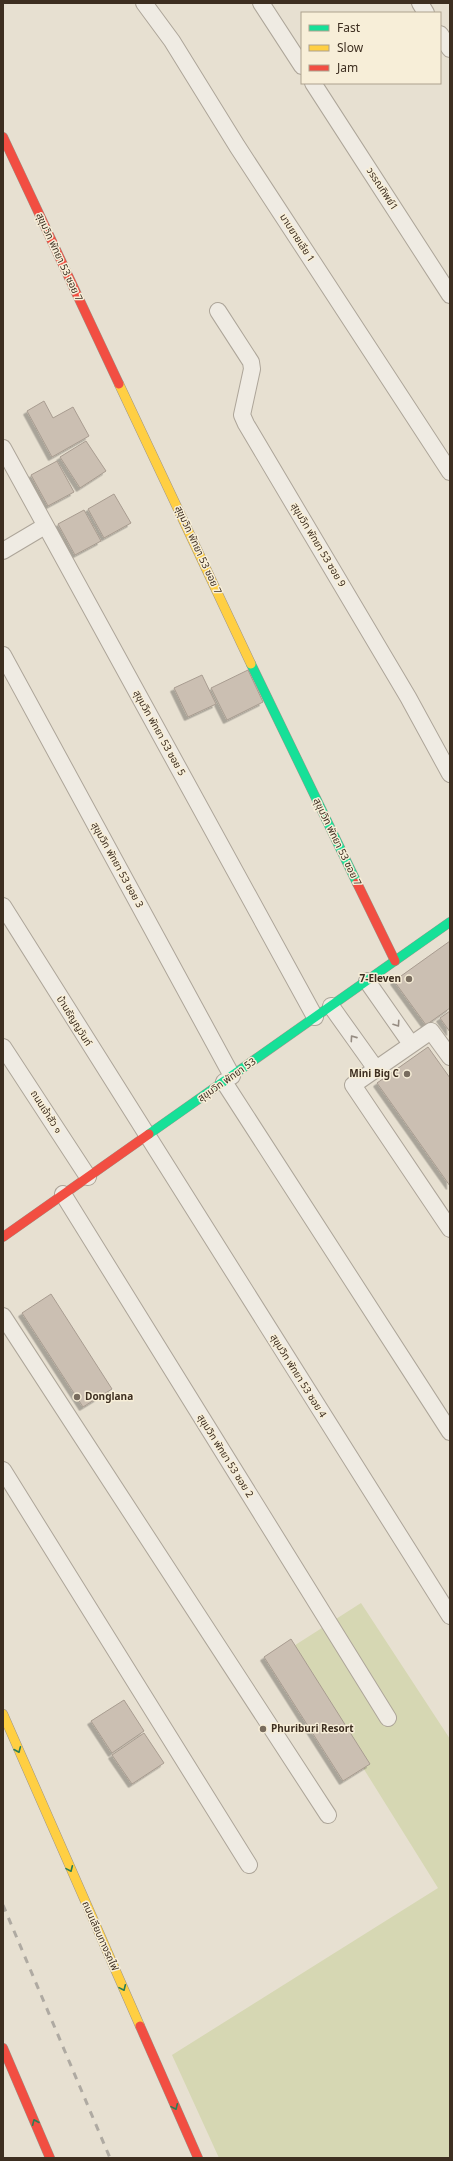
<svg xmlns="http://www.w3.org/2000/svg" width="453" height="2161" font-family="Georgia,'Noto Sans Thai',serif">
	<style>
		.grass { fill: #d6d7b3 }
		.building { fill: #cbbfb2; stroke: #a89c90; filter: url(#shadow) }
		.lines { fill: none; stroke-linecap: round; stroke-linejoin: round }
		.street-casing { stroke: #ada599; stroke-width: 18 }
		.fast-casing { stroke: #9c958a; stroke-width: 10 }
		.slow-casing { stroke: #9c958a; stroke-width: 10 }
		.jam-casing { stroke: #9c958a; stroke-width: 10 }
		.street { stroke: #efebe3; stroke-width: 16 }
		.fast { stroke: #16e098; stroke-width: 9 }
		.slow { stroke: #ffcf43; stroke-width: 9 }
		.jam { stroke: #f24e42; stroke-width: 9 }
		.rail { stroke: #afaaa2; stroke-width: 3; stroke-dasharray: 7 7; stroke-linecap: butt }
		.oneway { stroke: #968c82 }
		.oneway2 { stroke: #2b7e56 }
		.poi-dot { fill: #786c5e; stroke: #f7eed8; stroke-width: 1.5 }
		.labels { text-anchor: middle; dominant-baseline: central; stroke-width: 3; stroke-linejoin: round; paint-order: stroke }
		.street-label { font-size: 10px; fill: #3d2e20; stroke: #f7eed8 }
		.poi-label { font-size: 10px; font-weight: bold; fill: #3d2e20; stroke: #f7eed8; text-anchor: end }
	</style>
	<defs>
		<filter id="shadow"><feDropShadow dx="-3.5" dy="3.5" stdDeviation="0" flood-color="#0004"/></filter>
	</defs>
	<rect width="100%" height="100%" fill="#e7e0d1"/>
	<polygon class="grass" points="361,1603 450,1739 450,2158 219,2158 172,2055 438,1888 289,1649"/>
	<g class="building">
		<polygon points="44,401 53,418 73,407 89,436 52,457 27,411"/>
		<polygon points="86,441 106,471 80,488 60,457"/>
		<polygon points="57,461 74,492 48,506 31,475"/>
		<polygon points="114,494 131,523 104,538 88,509"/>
		<polygon points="84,510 101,541 75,555 58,524"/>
		<polygon points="248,670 263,702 227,720 211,688"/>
		<polygon points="202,675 216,704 188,717 174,688"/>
		<polygon points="450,941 450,1008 426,1025 394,981"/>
		<polygon points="450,1011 450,1032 440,1018"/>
		<polygon points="428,1047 450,1078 450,1186 377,1083"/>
		<polygon points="51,1294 112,1389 83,1407 22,1313"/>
		<polygon points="291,1639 370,1764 343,1781 264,1657"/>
		<polygon points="124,1700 144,1731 112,1753 91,1721"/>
		<polygon points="144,1733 164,1763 132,1784 112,1755"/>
	</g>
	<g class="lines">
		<g class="street-casing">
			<g id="street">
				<polyline points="144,3 172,41 237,146 450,472"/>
				<polyline points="261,3 302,66"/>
				<polyline points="420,3 426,13"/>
				<polyline points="440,34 450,49"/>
				<polyline points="313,83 450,295"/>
				<polyline points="218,311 251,362 252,369 242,415 246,424 408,697 450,774"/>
				<polyline points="3,448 315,1017"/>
				<polyline points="3,551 45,526"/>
				<polyline points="3,655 232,1076"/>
				<polyline points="3,906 450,1616"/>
				<polyline points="367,981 411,1044"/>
				<polyline points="331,1006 376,1069"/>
				<polyline points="3,1047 88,1177"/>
				<polyline points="450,1057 431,1031 353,1085 450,1229"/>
				<polyline points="224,1082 450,1432"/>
				<polyline points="63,1194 388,1718"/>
				<polyline points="3,1316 328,1815"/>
				<polyline points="3,1470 249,1865"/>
			</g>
		</g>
		<g class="fast-casing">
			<g id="fast">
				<polyline points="251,664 357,883"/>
				<polyline points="149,1134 450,922"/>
			</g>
		</g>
		<g class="slow-casing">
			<g id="slow">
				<polyline points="119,384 251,664"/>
				<polyline points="3,1714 140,2026"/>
			</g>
		</g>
		<g class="jam-casing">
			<g id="jam">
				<polyline points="3,137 119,384"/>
				<polyline points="357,883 395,961"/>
				<polyline points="3,1237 149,1134"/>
				<polyline points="140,2026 198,2158"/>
				<polyline points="3,2048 50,2158"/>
			</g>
		</g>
		<use href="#street" class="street"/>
		<use href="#fast" class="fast"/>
		<use href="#slow" class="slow"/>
		<use href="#jam" class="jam"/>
		<polyline class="rail" points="3,1905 110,2158"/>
	</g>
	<defs><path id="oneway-chevron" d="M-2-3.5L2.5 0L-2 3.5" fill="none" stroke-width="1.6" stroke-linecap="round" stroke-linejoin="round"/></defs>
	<g class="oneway">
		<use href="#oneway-chevron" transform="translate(397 1024) rotate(56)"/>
		<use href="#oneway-chevron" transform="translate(353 1038) rotate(-125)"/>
	</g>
	<g class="oneway2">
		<use href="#oneway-chevron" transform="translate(18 1750) rotate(67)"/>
		<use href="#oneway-chevron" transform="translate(70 1869) rotate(66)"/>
		<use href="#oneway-chevron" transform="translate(123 1988) rotate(66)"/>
		<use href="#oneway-chevron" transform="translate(175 2107) rotate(66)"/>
		<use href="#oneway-chevron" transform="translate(35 2122) rotate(-113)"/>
	</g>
	<g class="poi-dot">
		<circle cx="409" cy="979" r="4"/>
		<circle cx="407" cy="1074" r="4"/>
		<circle cx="77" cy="1397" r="4"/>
		<circle cx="263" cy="1729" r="4"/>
	</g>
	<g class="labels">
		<g class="street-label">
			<text transform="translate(382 189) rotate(57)">วรรณทิพย์1</text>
			<text transform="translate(297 238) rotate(57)">มาบยายเลีย 1</text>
			<text transform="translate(59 257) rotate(65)">สุขุมวิท พัทยา 53 ซอย 7</text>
			<text transform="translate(318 545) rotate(59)">สุขุมวิท พัทยา 53 ซอย 9</text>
			<text transform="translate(198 550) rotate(65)">สุขุมวิท พัทยา 53 ซอย 7</text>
			<text transform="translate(159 733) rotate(61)">สุขุมวิท พัทยา 53 ซอย 5</text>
			<text transform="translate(337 842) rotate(64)">สุขุมวิท พัทยา 53 ซอย 7</text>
			<text transform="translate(117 865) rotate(61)">สุขุมวิท พัทยา 53 ซอย 3</text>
			<text transform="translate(74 1021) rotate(58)">บ้านธัญญวันท์</text>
			<text transform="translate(227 1080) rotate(-35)">สุขุมวิท พัทยา 53</text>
			<text transform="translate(46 1112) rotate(57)">ถนนเจ้าสัว ๑</text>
			<text transform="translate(298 1376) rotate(58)">สุขุมวิท พัทยา 53 ซอย 4</text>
			<text transform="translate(225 1456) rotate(58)">สุขุมวิท พัทยา 53 ซอย 2</text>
			<text transform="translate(100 1936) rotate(66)">ถนนเลียบทางรถไฟ</text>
		</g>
		<g class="poi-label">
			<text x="401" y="979">7-Eleven</text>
			<text x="399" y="1074">Mini Big C</text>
			<text x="85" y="1397" text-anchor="start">Donglana</text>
			<text x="271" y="1729" text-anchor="start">Phuriburi Resort</text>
		</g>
	</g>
	<rect width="453" height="2161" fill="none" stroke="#3d2e20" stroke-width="8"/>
	<rect x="301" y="12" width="140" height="72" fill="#f7eed8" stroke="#ada18e"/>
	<rect x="309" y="25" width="20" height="6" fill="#16e098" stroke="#ada18e"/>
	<text x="337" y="32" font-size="12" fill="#3d2e20">Fast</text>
	<rect x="309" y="45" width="20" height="6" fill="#ffcf43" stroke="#ada18e"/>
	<text x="337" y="52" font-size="12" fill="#3d2e20">Slow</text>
	<rect x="309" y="65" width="20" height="6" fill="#f24e42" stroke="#ada18e"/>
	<text x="337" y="72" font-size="12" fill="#3d2e20">Jam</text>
</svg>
